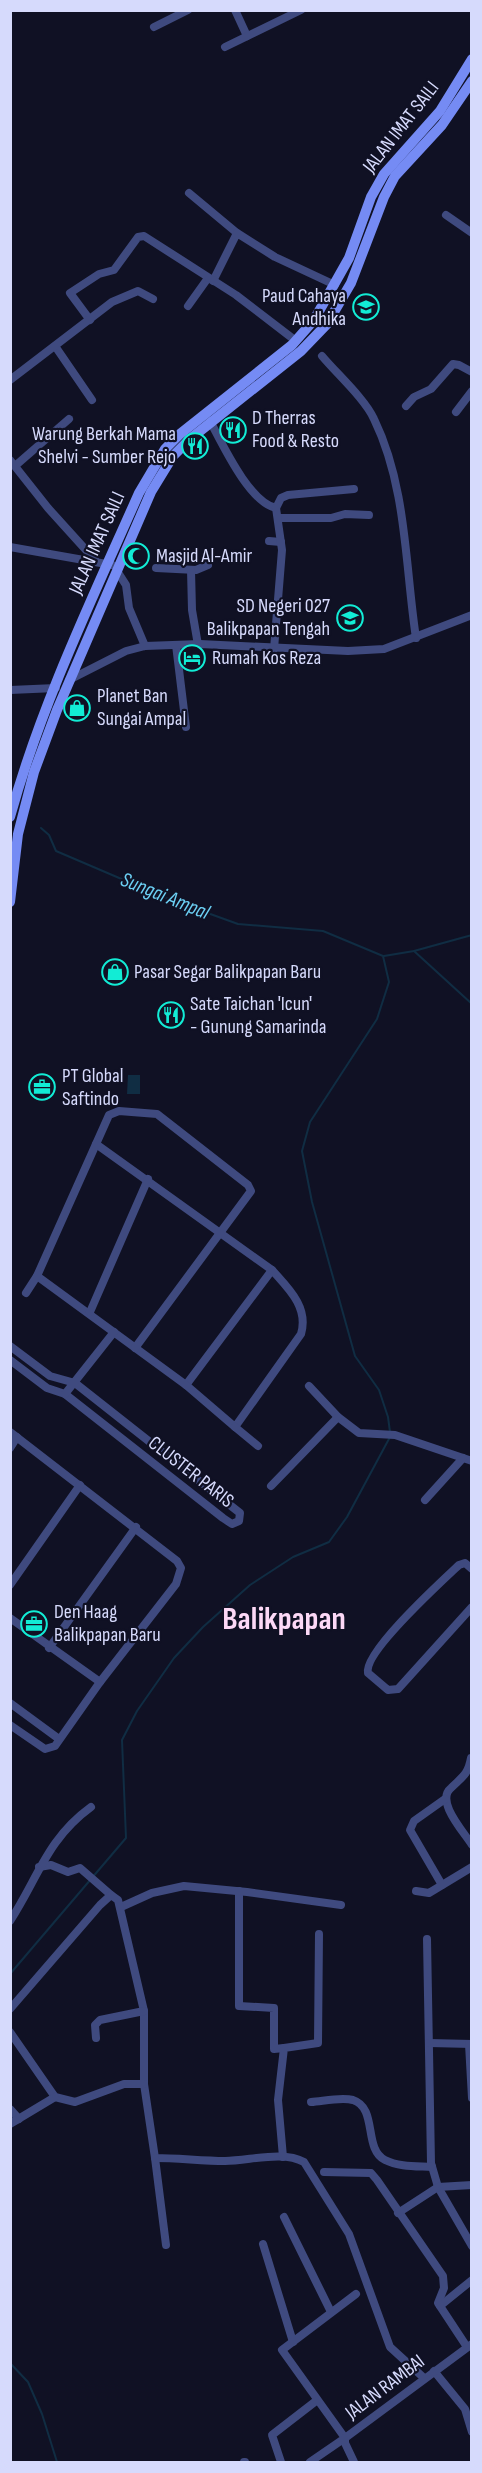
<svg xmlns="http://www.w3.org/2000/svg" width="482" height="2473" font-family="'Sofia Sans Condensed',sans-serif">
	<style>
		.water { fill: #102d43 }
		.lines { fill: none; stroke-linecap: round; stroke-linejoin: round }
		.stream { stroke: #102d43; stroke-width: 2 }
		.minor { stroke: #3f4a7f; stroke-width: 8 }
		.secondary { stroke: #758bf4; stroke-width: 10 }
		.labels { text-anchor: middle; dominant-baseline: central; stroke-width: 4.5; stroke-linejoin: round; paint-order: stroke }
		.street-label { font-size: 20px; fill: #d6dafc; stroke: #101124 }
		.poi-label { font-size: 20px; fill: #d6dafc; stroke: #101124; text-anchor: start }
		.water-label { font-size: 21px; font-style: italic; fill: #6cd0f4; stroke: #101124 }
		.town-label { font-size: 32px; font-weight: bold; fill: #fcd8f6; stroke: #101124 }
	</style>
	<rect width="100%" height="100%" fill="#101124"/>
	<polygon class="water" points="128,1075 140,1075 140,1094 127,1094"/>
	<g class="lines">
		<g class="stream">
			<polyline points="41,828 49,835 56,851 166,898 238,924 323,931 383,956 389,982 377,1019 310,1122 302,1151 312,1202 355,1356 379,1390 388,1417 390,1432"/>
			<polyline points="414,951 472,1004"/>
			<polyline points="384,956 414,951 472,935"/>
			<polyline points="10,1974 126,1838 122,1740 137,1711 174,1658 203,1627 250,1585 293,1557 329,1542 347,1517 390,1437"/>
			<polyline points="10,2363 28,2382 42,2414 57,2462"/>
		</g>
		<g class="minor">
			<polyline points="235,10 247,36"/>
			<polyline points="154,27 188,10"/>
			<polyline points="225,47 301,10"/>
			<polyline points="189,193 237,233"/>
			<polyline points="446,215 472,233"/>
			<polyline points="213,281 237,233 275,257 335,285"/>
			<polyline points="188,306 208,278"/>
			<polyline points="90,320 70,293 99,274 114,270 138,237 144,236 236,295 296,341"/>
			<polyline points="55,346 92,400"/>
			<path d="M322,356C337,374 365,399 374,419C407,487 405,566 416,638"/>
			<polyline points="10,380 112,302 138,291 153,299"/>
			<polyline points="406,406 414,397 431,389 453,364 459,365 472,372"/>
			<polyline points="456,412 472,391"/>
			<path d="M210,421C223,445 249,502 276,508"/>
			<polyline points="10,460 48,508 95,560"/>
			<polyline points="15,466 69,419"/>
			<polyline points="276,508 281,498 288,495 354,489"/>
			<polyline points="278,518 331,518 345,514 369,515"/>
			<polyline points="269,541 281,542"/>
			<polyline points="10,547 112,565"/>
			<polyline points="156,568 196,570 208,565"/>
			<polyline points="191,570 192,610 198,645"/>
			<polyline points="117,571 126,585 129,608 145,646"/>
			<polyline points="176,645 186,727"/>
			<polyline points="274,649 282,550 276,508"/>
			<polyline points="69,680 126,651 145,646 200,644 348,651 384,649 472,615"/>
			<polyline points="10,690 56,688"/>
			<polyline points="96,1144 272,1270 186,1385"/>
			<path d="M37,1276L186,1385L235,1427L301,1334C309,1307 288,1288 272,1270"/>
			<polyline points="26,1293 37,1276 109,1115 119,1111 157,1114 248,1185 251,1191 135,1348"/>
			<polyline points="90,1312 148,1179"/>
			<polyline points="10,1346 50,1376 75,1383 240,1513 239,1521 232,1524 223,1518 65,1394 47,1388 10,1360"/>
			<polyline points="309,1386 338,1417 359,1433 395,1435 472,1461"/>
			<polyline points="65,1394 114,1332"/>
			<polyline points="235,1427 258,1446"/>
			<polyline points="10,1432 177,1561 181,1568 176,1584 100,1682 55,1746 45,1749 10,1725"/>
			<polyline points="10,1448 17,1437"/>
			<polyline points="271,1486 338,1417"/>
			<polyline points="425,1500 463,1458"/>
			<path d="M472,1569L465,1563L459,1565C442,1581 363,1653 368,1673L388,1690L398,1689L472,1607"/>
			<polyline points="10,1585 80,1485"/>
			<polyline points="10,1618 100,1682"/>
			<polyline points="49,1648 136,1527"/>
			<polyline points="10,1703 59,1739"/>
			<path d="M471,1758C468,1775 462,1777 451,1788C435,1801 464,1832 472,1845"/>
			<polyline points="39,1867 51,1865 68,1872 80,1868 111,1895"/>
			<polyline points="442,1885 410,1830 414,1821 445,1799"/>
			<polyline points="239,1891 239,2006 274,2008 274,2049 284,2048"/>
			<polyline points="416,1891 429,1893 472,1867"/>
			<polyline points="121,1907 152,1893 184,1886 247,1892 341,1905"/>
			<path d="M10,1921C38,1878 47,1839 91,1807"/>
			<polyline points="427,1939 431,2163 438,2187 472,2246"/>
			<path d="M10,2009L100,1905L111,1895L118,1900L144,2011V2084L155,2158C178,2158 202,2161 225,2161C249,2161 283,2150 304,2162L349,2234L390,2347L424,2378"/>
			<polyline points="10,2032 55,2097 75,2102 124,2084 144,2084"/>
			<polyline points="96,2038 95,2025 100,2020 144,2011"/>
			<polyline points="429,2043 472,2044"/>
			<polyline points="469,2044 472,2098"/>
			<path d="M311,2102C324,2101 341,2097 353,2100C378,2108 363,2149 385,2160C399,2167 417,2166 432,2167"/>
			<polyline points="10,2109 19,2119"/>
			<polyline points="10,2124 55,2097"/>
			<polyline points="283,2157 278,2100 284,2048 318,2043 319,1934"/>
			<polyline points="155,2158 166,2245"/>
			<polyline points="324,2172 371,2173 377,2180 443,2276 444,2288 438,2303 467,2347"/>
			<polyline points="398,2213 438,2187 472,2185"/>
			<polyline points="284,2217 331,2312"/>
			<polyline points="263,2244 293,2342"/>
			<polyline points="440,2306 472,2280"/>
			<polyline points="434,2371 465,2409 472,2432"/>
			<polyline points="244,2462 245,2462"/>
			<polyline points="281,2462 272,2435 316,2401"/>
			<polyline points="310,2462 345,2438 282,2350 356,2294"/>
			<polyline points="354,2462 345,2443 345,2438 472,2344"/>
		</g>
		<g class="secondary">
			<path d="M10,817C41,705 92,599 139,493L165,449L180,434L292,345L314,320L349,258L371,197L384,174L440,111L472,59"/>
			<polyline points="10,902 18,834 34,772 57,710 151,492 173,456 190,439 301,351 327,324 351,283 384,197 395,176 442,125 472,81"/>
		</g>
	</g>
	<defs>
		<g id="school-ring" transform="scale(1.35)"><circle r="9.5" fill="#101124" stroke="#12ecd5" stroke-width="1.5"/><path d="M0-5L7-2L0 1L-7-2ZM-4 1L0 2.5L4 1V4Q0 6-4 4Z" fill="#12ecd5"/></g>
		<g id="restaurant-ring" transform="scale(1.35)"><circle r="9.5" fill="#101124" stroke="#12ecd5" stroke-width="1.5"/><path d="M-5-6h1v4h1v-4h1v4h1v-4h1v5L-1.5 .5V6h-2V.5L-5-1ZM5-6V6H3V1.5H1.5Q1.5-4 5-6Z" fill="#12ecd5"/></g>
		<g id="mosque-ring" transform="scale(1.35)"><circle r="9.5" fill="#101124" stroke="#12ecd5" stroke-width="1.5"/><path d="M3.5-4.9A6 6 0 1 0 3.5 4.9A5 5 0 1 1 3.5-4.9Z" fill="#12ecd5"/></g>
		<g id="hotel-ring" transform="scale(1.35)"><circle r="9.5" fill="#101124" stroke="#12ecd5" stroke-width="1.5"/><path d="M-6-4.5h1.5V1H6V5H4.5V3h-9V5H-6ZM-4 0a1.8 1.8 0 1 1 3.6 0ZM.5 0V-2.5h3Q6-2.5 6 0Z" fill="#12ecd5"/></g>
		<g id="shop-ring" transform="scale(1.35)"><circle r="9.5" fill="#101124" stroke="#12ecd5" stroke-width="1.5"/><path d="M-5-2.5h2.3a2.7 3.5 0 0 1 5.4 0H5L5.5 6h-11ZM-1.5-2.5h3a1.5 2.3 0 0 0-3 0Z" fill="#12ecd5"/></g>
		<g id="office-ring" transform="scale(1.35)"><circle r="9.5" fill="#101124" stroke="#12ecd5" stroke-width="1.5"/><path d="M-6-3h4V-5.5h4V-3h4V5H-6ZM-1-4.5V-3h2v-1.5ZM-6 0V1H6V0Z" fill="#12ecd5"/></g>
	</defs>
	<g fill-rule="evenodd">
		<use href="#school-ring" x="366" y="307"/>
		<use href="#restaurant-ring" x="233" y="430"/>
		<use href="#restaurant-ring" x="195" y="446"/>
		<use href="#mosque-ring" x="136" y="556"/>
		<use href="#school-ring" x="350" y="618"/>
		<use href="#hotel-ring" x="192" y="658"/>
		<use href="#shop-ring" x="77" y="708"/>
		<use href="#shop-ring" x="115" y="972"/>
		<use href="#restaurant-ring" x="171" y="1015"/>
		<use href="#office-ring" x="42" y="1087"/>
		<use href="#office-ring" x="34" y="1624"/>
	</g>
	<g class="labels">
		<g class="street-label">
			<text transform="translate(401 127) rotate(-52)">JALAN IMAT SAILI</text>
			<text transform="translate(97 543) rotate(-66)">JALAN IMAT SAILI</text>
			<text transform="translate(191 1472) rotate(38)">CLUSTER PARIS</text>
			<text transform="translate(385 2387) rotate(-37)">JALAN RAMBAI</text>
		</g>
		<g class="poi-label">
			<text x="346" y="296" text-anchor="end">Paud Cahaya<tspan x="346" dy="23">Andhika</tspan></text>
			<text x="252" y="418">D Therras<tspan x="252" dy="23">Food &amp; Resto</tspan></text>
			<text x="176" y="434" text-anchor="end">Warung Berkah Mama<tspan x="176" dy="23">Shelvi - Sumber Rejo</tspan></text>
			<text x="156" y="556">Masjid Al-Amir</text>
			<text x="330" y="606" text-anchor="end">SD Negeri 027<tspan x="330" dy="23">Balikpapan Tengah</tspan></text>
			<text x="212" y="658">Rumah Kos Reza</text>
			<text x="97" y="696">Planet Ban<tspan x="97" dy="23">Sungai Ampal</tspan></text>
			<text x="134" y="972">Pasar Segar Balikpapan Baru</text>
			<text x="190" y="1004">Sate Taichan 'Icun'<tspan x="190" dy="23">- Gunung Samarinda</tspan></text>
			<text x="62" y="1076">PT Global<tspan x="62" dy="23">Saftindo</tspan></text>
			<text x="54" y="1612">Den Haag<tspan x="54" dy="23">Balikpapan Baru</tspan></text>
		</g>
		<g class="water-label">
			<text transform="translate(165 896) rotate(22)">Sungai Ampal</text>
		</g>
		<g class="town-label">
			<text x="284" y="1619">Balikpapan</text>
		</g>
	</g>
	<rect width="482" height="2473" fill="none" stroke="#d6dafc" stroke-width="24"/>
</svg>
